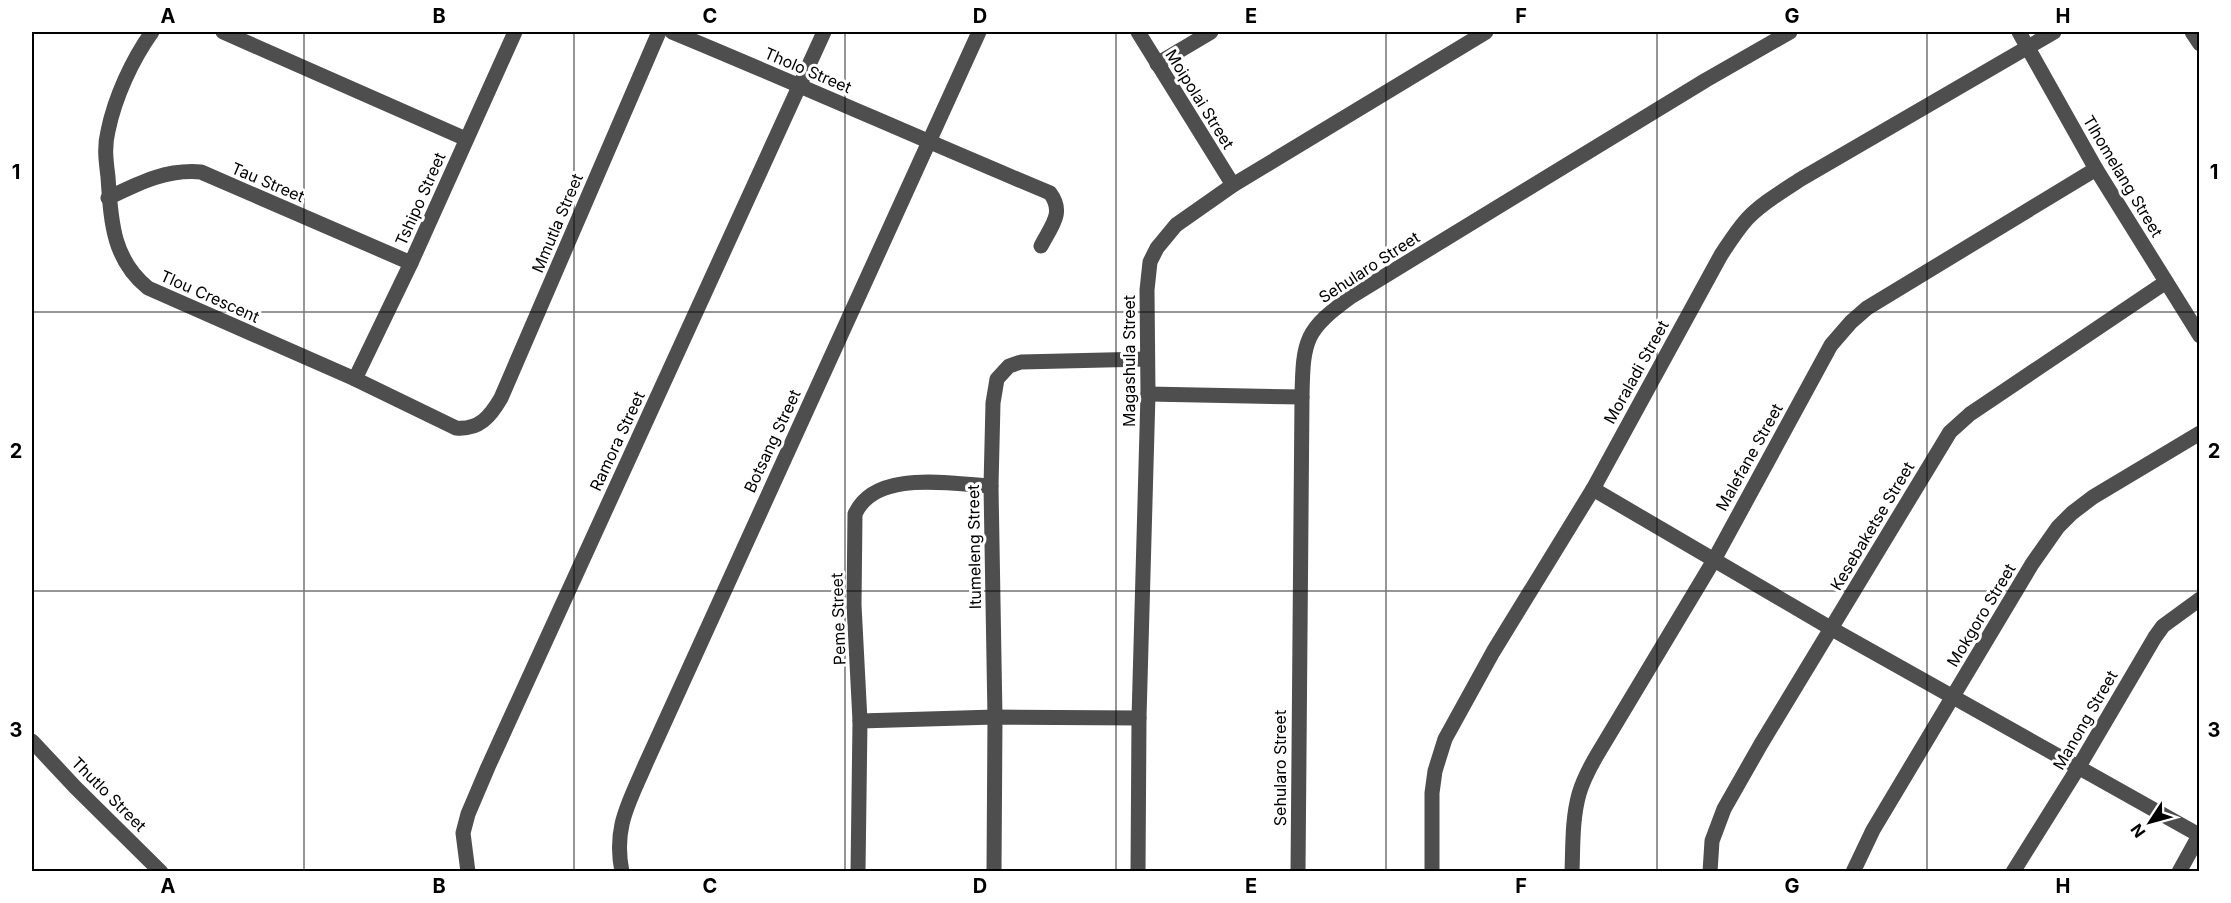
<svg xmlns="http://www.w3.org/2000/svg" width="2231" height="903" font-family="Inter,sans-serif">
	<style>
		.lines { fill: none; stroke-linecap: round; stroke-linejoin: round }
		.minor { stroke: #4e4e4e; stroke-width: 15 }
		.grid { fill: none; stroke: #000; stroke-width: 1.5; stroke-opacity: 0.55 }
		.labels { text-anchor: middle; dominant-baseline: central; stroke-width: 6; stroke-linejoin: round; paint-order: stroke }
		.street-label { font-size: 16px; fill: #000; stroke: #fff }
		.neatline { fill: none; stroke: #000; stroke-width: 2 }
		.grid-label { font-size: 20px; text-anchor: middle; font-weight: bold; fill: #000 }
	</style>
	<rect width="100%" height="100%" fill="#fff"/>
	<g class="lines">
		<g class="minor">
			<path d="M152,32C132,60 115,97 108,131C104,147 106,161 108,177C111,220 112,259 148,288L355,379L456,428C479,430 490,417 501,398L659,32"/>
			<polyline points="223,32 466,139"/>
			<path d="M672,32C798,84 923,140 1050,193C1065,213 1051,226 1041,246"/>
			<polyline points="1138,32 1233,185"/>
			<polyline points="2019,32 2096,169 2200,336"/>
			<polyline points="2192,32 2200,44"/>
			<polyline points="1157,64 1211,32"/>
			<path d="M108,198C139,183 166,169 201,172L411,263"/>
			<polyline points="355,379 411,263 515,32"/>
			<polyline points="1148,394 1302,397"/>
			<polyline points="1593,489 1832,629 2199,835"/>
			<polyline points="860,721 995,717 1139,718"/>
			<polyline points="32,741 75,787 161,872"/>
			<polyline points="468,872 463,833 468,814 488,767 824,32"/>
			<path d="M622,872C613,827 629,803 646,763L979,32"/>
			<path d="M858,872L860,721L854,605L855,514C875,469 951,484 991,486"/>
			<polyline points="994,872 995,717 991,486 993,403 997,379 1009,366 1021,362 1147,359"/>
			<polyline points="1138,872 1139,718 1148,394 1147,290 1150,262 1157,248 1176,225 1233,185 1486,32"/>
			<path d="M1298,872L1302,397C1303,339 1305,330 1352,296L1706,80L1790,32"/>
			<path d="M1432,872V793L1435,771L1445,739L1493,652L1593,489L1721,255C1729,243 1737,230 1747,219C1762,203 1783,191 1801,179L2054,32"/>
			<path d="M1572,872C1573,846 1572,819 1579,794C1583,780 1590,767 1597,755L1714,560L1831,345L1851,322L1867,308L2096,169"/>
			<polyline points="1710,872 1712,841 1724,809 1761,744 1950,432 1970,414 2166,282"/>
			<polyline points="1853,872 1873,830 2032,564 2058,527 2072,513 2093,497 2200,433"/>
			<polyline points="2013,872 2078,768 2155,637 2163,626 2200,599"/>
			<polyline points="2179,872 2200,834"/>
		</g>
	</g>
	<path class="grid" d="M304,32V872M574,32V872M845,32V872M1116,32V872M1386,32V872M1657,32V872M1927,32V872M32,312H2200M32,591H2200"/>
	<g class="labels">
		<g class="street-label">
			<text transform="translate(808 70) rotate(23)">Tholo Street</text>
			<text transform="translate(1200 99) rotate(58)">Moipolai Street</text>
			<text transform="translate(2123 176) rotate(59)">Tlhomelang Street</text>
			<text transform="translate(268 182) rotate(23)">Tau Street</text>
			<text transform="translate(420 199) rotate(-66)">Tshipo Street</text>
			<text transform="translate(557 223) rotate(-67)">Mmutla Street</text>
			<text transform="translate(1369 267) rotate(-33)">Sehularo Street</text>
			<text transform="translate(210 296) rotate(24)">Tlou Crescent</text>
			<text transform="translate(1129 361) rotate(-90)">Magashula Street</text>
			<text transform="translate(1636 372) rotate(-61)">Moraladi Street</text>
			<text transform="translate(617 441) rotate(-65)">Ramora Street</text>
			<text transform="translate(772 441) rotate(-65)">Botsang Street</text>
			<text transform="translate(1749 457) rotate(-61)">Malefane Street</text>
			<text transform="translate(1872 526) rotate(-59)">Kesebaketse Street</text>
			<text transform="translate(974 547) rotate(-91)">Itumeleng Street</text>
			<text transform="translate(1981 615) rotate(-59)">Mokgoro Street</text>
			<text transform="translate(838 619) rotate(-92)">Peme Street</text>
			<text transform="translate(2085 720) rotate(-60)">Manong Street</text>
			<text transform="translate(1280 768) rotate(-90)">Sehularo Street</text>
			<text transform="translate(109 794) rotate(45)">Thutlo Street</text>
		</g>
	</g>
	<rect width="2231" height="903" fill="none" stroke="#ffffff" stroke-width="66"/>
	<g transform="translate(2150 822) rotate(234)" stroke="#ffffff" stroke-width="4.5" paint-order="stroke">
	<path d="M0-4.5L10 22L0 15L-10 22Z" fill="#000000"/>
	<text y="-9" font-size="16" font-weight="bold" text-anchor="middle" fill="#000000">N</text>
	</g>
	<rect x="33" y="33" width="2165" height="837" class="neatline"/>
	<g class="grid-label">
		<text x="168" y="23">A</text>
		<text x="439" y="23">B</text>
		<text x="710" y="23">C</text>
		<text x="980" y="23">D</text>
		<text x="1251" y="23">E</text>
		<text x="1521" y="23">F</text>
		<text x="1792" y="23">G</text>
		<text x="2063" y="23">H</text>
		<text x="16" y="179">1</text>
		<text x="2214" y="179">1</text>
		<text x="16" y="458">2</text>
		<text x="2214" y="458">2</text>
		<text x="16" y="737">3</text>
		<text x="2214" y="737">3</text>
		<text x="168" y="893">A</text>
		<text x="439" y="893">B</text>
		<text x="710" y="893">C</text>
		<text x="980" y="893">D</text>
		<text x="1251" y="893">E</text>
		<text x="1521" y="893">F</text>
		<text x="1792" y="893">G</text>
		<text x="2063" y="893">H</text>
	</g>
</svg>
